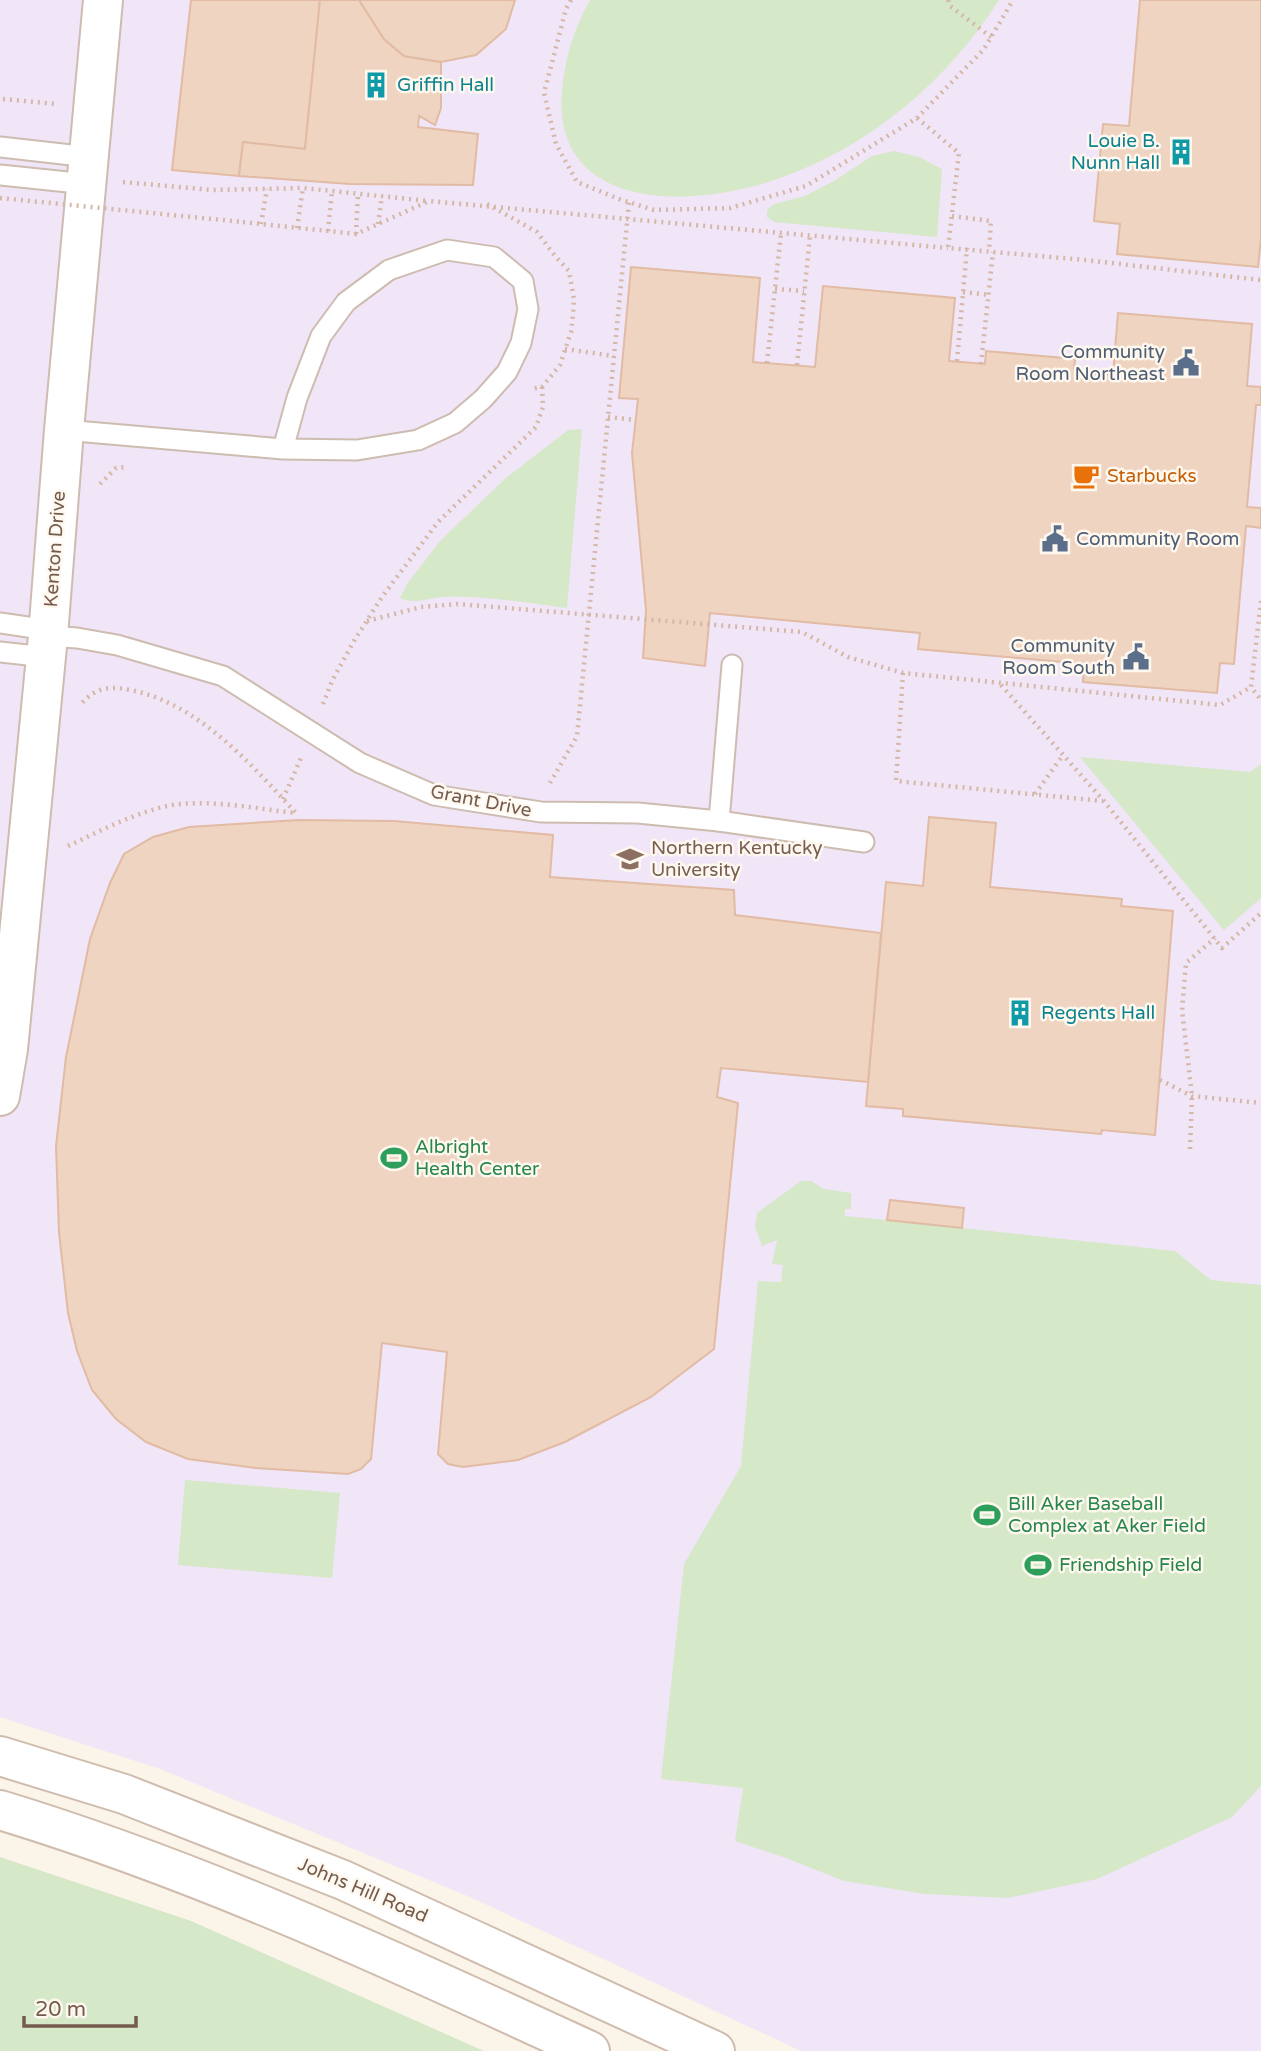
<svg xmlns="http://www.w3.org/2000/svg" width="1261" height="2051" font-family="'Varela Round',sans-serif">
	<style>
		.education { fill: #f1e5f8 }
		.green { fill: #d5e8c8 }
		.building { fill: #efd4c2; stroke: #e1bba3; stroke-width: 2 }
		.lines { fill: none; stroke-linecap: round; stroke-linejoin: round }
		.lane-casing { stroke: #cdbcaf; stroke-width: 23 }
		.street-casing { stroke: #cdbcaf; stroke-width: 42 }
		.secondary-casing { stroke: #cfbcad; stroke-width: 42 }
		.path { stroke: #d4b7a5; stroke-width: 4.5; stroke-dasharray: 2 5; stroke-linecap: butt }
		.lane { stroke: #fff; stroke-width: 19 }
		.street { stroke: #fff; stroke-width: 38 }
		.secondary { stroke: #fff; stroke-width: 38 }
		.path-bridge { stroke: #d4b7a5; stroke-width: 4.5; stroke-dasharray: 2 5; stroke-linecap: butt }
		.labels { text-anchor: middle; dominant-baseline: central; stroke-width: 5; stroke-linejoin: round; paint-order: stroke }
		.culture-label { font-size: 19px; fill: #0d838f; stroke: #fef8ef; text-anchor: start }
		.service-label { font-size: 19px; fill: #4e5e75; stroke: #fef8ef; text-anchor: end }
		.food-label { font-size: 19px; fill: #c56008; stroke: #fef8ef; text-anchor: start }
		.street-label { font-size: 19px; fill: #745b4e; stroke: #fef8ef }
		.education-label { font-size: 19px; fill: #785e54; stroke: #fef8ef; text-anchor: start }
		.leisure-label { font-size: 19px; fill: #27864d; stroke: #fef8ef; text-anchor: start }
	</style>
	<rect width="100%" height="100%" fill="#fbf4e9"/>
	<polygon class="education" points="0,0 1261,0 1261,2051 801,2051 470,1897 160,1769 0,1717"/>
	<g class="green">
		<path d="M590,0H999C948,80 871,146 780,178C690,211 540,213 564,75C568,48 577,23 590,0Z"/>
		<polygon points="894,151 919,157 942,169 937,237 774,222 767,217 767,210 774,204 805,196 834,181 872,156"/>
		<path d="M582,429L567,608C527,603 483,595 443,597C428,598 414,605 400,598L407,584L440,541L506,478L568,430Z"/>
		<polygon points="1080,757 1250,772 1261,764 1261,898 1224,930"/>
		<polygon points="801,1181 811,1181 824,1189 851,1193 851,1209 845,1209 845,1216 887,1220 890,1200 964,1208 962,1228 1175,1251 1211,1280 1261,1285 1261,1786 1232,1817 1097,1879 1008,1898 925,1894 844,1881 786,1858 735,1841 743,1788 661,1779 684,1564 741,1466 758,1281 781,1282 783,1265 772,1264 777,1240 762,1246 755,1227 757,1213"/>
		<polygon points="185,1480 340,1493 332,1578 178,1565"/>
		<polygon points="0,1857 191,1921 484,2051 0,2051"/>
	</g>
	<g class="building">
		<polygon points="191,0 320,0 305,149 243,142 239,176 172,170"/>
		<polygon points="320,0 359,0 384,39 404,56 441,62 441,108 435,125 419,116 418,127 478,134 473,185 350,184 239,176 243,142 305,149"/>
		<polygon points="359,0 515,0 506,29 476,55 441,62 404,56 384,39"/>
		<polygon points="1140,0 1261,0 1261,238 1258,267 1117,254 1120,224 1094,221 1103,124 1129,126"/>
		<polygon points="631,267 760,278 753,362 815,367 823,286 955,298 949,361 985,364 986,351 1075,359 1074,369 1077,369 1077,373 1113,375 1118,313 1252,324 1247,386 1261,387 1261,405 1256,405 1247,507 1261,508 1261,528 1246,526 1234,664 1220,663 1217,693 1083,682 1084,664 918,649 920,633 710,613 705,666 643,658 646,610 632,453 638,399 619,398"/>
		<polygon points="929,817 996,823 990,887 1122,899 1121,906 1173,911 1155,1135 1102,1130 1101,1134 903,1116 903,1109 866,1106 886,882 923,886"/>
		<polygon points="299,820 394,821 553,835 550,877 734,890 735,915 881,933 868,1082 721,1068 717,1097 738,1103 714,1349 651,1397 565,1442 518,1460 463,1467 448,1464 438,1454 447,1352 382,1343 371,1459 361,1469 348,1474 256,1468 188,1459 146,1442 116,1419 92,1390 77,1351 68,1313 59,1232 56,1146 66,1057 90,939 110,883 124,854 153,837 189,827"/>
		<polygon points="890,1200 964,1208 962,1228 887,1220"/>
	</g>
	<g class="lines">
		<g class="lane-casing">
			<g id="lane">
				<polyline points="0,147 89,157"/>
				<polyline points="0,175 87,184"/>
				<polyline points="64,430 283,449 357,450 418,440 455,423 483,399 507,372 521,343 528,309 523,281 494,257 447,250 389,270 346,302 321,336 297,398 283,449"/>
				<polyline points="0,623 48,630"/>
				<polyline points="48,636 77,638 117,645 223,676 360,763 434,795 541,812 638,813 719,821 864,842"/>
				<polyline points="0,652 46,657"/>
				<polyline points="719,821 732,665"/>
			</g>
		</g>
		<g class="street-casing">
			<polyline id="street" points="0,1096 8,1049 48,636 64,430 103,0"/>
		</g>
		<g class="secondary-casing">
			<g id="secondary">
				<polyline points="0,1756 124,1794 343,1880 715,2051"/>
				<path d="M0,1810C204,1872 397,1962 590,2051"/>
			</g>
		</g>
		<g class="path">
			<polyline points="571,0 566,9 544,93 556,144 577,182 619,199 654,210 730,208 806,186 917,118 984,49 1013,0"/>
			<polyline points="948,0 950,6 991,37"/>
			<polyline points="3,99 56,104"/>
			<polyline points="917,118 959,153 948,248 1085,260 1261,280"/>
			<polyline points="123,182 212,190 303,188 428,201"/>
			<polyline points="487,204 537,232 555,256 569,271 574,299 573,315 571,332 560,365 542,387 531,389"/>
			<polyline points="952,216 991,221 989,251"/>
			<polyline points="243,222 356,234 429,201 948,248"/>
			<polyline points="261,224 267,189"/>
			<polyline points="378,224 382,196"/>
			<polyline points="297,228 303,188"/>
			<polyline points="328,231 332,191"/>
			<polyline points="356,234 358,193"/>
			<polyline points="775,289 804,291"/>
			<polyline points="963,292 989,295"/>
			<polyline points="565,349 614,356"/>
			<polyline points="957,361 967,248"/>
			<polyline points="767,363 781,233"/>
			<polyline points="981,364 993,252"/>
			<polyline points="797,365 810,236"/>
			<polyline points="608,417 636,420"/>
			<polyline points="100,484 116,468 126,467"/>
			<polyline points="1261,601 1251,687 1261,700"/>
			<polyline points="367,621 421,607 458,604 802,632 848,657 903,673 1220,705 1251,687"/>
			<polyline points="903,673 896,781 1103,801"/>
			<polyline points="1001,685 1104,801 1222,948 1261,913"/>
			<polyline points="323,704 333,679 354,641 382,597 438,522 536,427 543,407 542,387"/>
			<polyline points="550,783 577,736 629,202"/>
			<polyline points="1035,794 1063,755"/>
			<polyline points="283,799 301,758"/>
			<path d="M68,846C100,831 132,814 167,806C206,798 257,809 296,813C251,764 198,703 130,690C111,686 96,687 82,703"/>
			<polyline points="1160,1080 1192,1096 1261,1103"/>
			<polyline points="1190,1149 1192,1096 1182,1010 1186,963 1215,938"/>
		</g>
		<use href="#lane" class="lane"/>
		<use href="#street" class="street"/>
		<use href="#secondary" class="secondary"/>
		<polyline class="path-bridge" points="0,198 243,222"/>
	</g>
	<defs>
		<g id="building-bare" transform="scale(2.1)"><path d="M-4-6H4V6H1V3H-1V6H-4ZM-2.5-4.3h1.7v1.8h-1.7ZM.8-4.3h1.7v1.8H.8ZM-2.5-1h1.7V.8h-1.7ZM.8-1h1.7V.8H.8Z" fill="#0f9aa8" stroke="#fef8ef" stroke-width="2.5" paint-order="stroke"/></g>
		<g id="civic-bare" transform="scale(2.1)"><path d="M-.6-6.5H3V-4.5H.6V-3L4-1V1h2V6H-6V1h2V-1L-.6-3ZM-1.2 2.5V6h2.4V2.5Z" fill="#5c6f8a" stroke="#fef8ef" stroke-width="2.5" paint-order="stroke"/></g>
		<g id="cafe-bare" transform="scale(2.1)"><path d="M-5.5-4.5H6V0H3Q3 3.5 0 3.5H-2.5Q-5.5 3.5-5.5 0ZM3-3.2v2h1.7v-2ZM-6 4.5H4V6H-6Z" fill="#e8710a" stroke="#fef8ef" stroke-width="2.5" paint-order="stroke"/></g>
		<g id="university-bare" transform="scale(2.1)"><path d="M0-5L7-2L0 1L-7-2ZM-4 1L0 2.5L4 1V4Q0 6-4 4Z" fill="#8d6e63" stroke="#fef8ef" stroke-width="2.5" paint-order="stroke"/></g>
		<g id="stadium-bare" transform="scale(2.1)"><path d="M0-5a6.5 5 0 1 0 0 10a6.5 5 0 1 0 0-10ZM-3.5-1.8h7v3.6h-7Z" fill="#2e9e5b" stroke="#fef8ef" stroke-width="2.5" paint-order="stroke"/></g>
	</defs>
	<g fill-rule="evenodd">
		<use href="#building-bare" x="376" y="85"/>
		<use href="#building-bare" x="1181" y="152"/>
		<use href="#civic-bare" x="1186" y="363"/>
		<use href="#cafe-bare" x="1086" y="476"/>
		<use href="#civic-bare" x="1055" y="539"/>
		<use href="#civic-bare" x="1136" y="657"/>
		<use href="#university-bare" x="630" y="859"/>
		<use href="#building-bare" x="1020" y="1013"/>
		<use href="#stadium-bare" x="394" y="1158"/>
		<use href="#stadium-bare" x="987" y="1515"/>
		<use href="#stadium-bare" x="1038" y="1565"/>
	</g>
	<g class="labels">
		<g class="culture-label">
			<text x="397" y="85">Griffin Hall</text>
			<text x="1160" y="141" text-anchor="end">Louie B.<tspan x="1160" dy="22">Nunn Hall</tspan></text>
			<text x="1041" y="1013">Regents Hall</text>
		</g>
		<g class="service-label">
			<text x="1165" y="352">Community<tspan x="1165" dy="22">Room Northeast</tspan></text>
			<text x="1076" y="539" text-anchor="start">Community Room</text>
			<text x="1115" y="646">Community<tspan x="1115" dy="22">Room South</tspan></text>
		</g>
		<g class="food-label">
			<text x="1107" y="476">Starbucks</text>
		</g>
		<g class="street-label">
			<text transform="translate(55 549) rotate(-86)">Kenton Drive</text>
			<text transform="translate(481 801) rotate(11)">Grant Drive</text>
			<text transform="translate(363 1890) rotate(23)">Johns Hill Road</text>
		</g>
		<g class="education-label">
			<text x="651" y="848">Northern Kentucky<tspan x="651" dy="22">University</tspan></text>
		</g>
		<g class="leisure-label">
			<text x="415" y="1147">Albright<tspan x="415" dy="22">Health Center</tspan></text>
			<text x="1008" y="1504">Bill Aker Baseball<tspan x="1008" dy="22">Complex at Aker Field</tspan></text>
			<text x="1059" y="1565">Friendship Field</text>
		</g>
	</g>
	<path d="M24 2016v10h112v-10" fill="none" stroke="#745b4e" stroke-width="3.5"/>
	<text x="35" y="2016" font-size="21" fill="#745b4e" stroke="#fef8ef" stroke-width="5" paint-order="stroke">20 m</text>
</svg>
